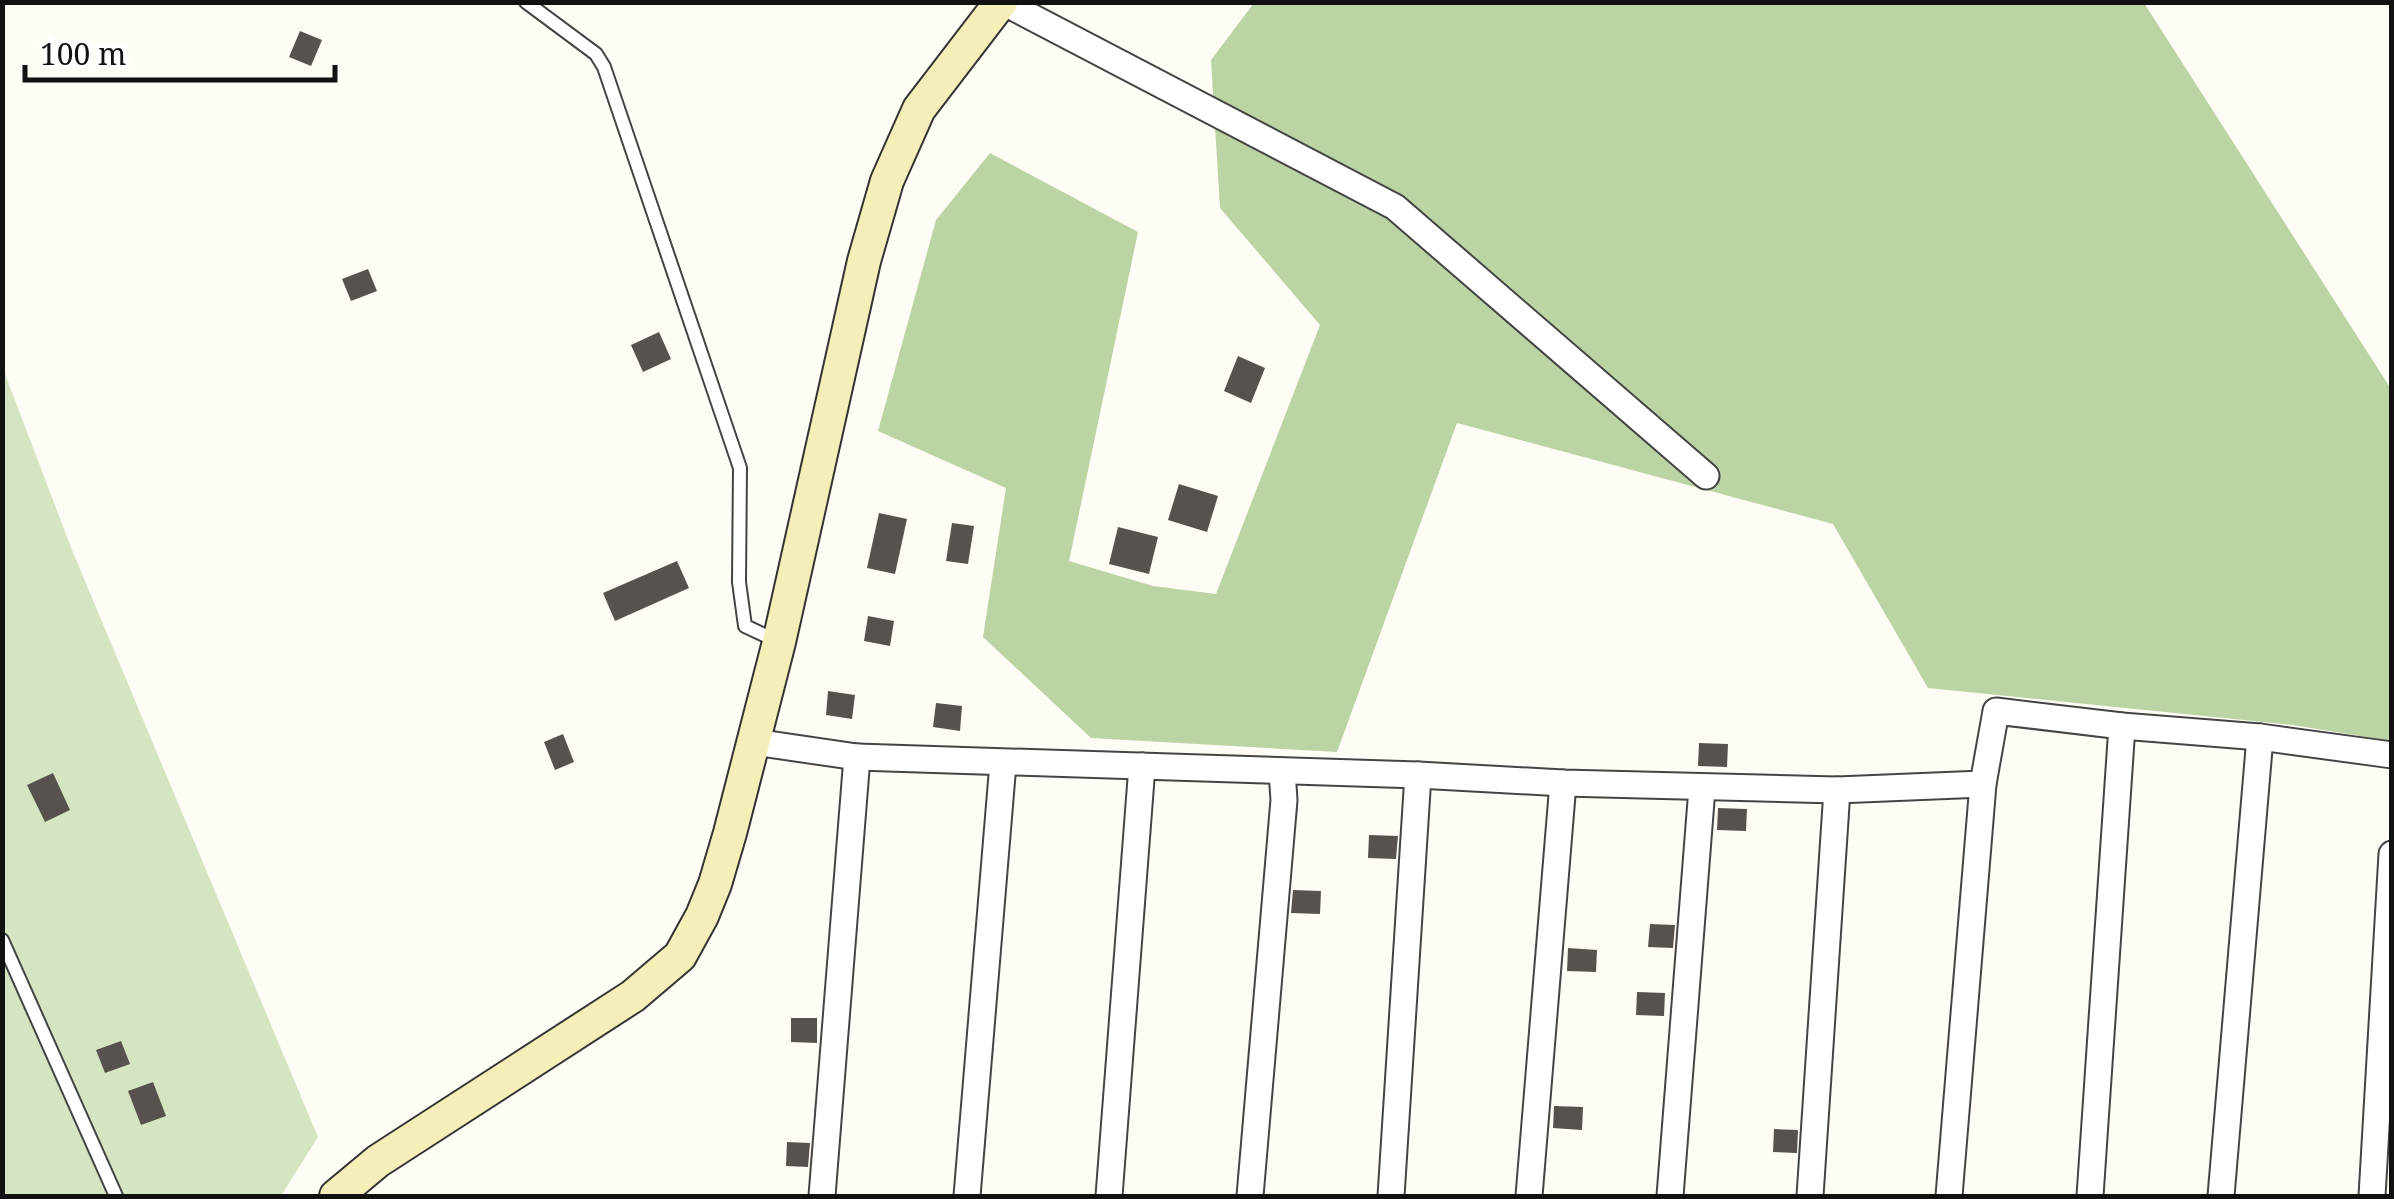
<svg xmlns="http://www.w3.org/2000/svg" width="2394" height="1199" font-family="'Noto Serif',serif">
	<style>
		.green { fill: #d5e5c2 }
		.forest { fill: #bad4a3 }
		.building { fill: #58524e }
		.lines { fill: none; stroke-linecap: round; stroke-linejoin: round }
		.service-casing { stroke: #444; stroke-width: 16 }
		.minor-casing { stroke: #444; stroke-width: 29 }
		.secondary-casing { stroke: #333; stroke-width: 36 }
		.service { stroke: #fff; stroke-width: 12 }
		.minor { stroke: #fff; stroke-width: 25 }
		.secondary { stroke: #f6eeb8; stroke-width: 32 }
	</style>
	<rect width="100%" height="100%" fill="#fefcf5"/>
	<polygon class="green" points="2,366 72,550 318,1137 281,1196 3,1196"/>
	<polygon class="forest" points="1254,3 2144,3 2391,389 2391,741 2293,725 1928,688 1833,524 1457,423 1337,752 1091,738 983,637 1006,488 878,431 936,220 990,153 1138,232 1069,561 1153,586 1216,594 1320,325 1220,208 1211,60"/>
	<g class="building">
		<polygon points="300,31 322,40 311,66 289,57"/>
		<polygon points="368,269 377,291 351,301 342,279"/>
		<polygon points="659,332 671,359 643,372 631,345"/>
		<polygon points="1238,356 1265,368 1251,403 1224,391"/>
		<polygon points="1179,484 1218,496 1207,532 1168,520"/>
		<polygon points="879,513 907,519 895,574 867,568"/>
		<polygon points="952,523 974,526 968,564 946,561"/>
		<polygon points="1118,527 1158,537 1149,574 1109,564"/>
		<polygon points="677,561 689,588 615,621 603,593"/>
		<polygon points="868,616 894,621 890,646 864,641"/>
		<polygon points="828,691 855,695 852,719 826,715"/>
		<polygon points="936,703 962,706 960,731 933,727"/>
		<polygon points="563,734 574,762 555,770 544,742"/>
		<polygon points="1699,743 1728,744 1727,767 1698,766"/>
		<polygon points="53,773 70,810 45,822 27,785"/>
		<polygon points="1718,808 1747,809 1746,831 1717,830"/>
		<polygon points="1369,835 1398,836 1396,859 1368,858"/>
		<polygon points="1293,890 1321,891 1320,914 1291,913"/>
		<polygon points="1650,924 1675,925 1673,948 1648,947"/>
		<polygon points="1568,948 1597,950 1596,972 1567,971"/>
		<polygon points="1637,992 1665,993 1664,1016 1636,1015"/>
		<polygon points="791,1018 817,1018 817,1043 791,1042"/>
		<polygon points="121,1041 130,1064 105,1073 96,1050"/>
		<polygon points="153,1082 166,1116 141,1125 128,1091"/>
		<polygon points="1554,1106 1583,1107 1582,1130 1553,1128"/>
		<polygon points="1774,1129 1798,1130 1797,1153 1773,1152"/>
		<polygon points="787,1142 810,1143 808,1167 786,1166"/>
	</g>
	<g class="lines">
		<g class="service-casing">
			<g id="service">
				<polyline points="526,2 596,54 604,67 740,468 739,582 745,626 777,641"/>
				<polyline points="2,940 116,1196"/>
			</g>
		</g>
		<g class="minor-casing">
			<g id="minor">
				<polyline points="1003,2 1395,207 1706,476"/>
				<polyline points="754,742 857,757 1418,775 1563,783 1837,790 1983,784"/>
				<polyline points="822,1196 857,757"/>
				<polyline points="967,1196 1003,763"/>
				<polyline points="1109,1196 1142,766"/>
				<polyline points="1250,1196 1284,800 1282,771"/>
				<polyline points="1391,1196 1418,775"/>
				<polyline points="1529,1196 1563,783"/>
				<polyline points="1670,1196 1702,788"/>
				<polyline points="1810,1196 1837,790"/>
				<polyline points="1949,1196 1983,784 1996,711 2122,726 2260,737 2392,755"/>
				<polyline points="2090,1196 2122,726"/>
				<polyline points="2221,1196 2260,737"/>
				<polyline points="2372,1196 2392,854"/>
			</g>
		</g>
		<g class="secondary-casing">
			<polyline id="secondary" points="336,1196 378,1161 633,996 680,956 702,916 715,884 730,833 779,642 864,261 887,181 919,109 1001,2"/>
		</g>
		<use href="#service" class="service"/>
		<use href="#minor" class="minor"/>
		<use href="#secondary" class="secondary"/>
	</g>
	<rect width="2394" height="1199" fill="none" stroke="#111111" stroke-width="10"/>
	<path d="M25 65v15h310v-15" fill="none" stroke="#111111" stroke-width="5"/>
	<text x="40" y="65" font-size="30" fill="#111111" stroke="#ffffff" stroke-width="8" paint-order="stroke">100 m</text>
</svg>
